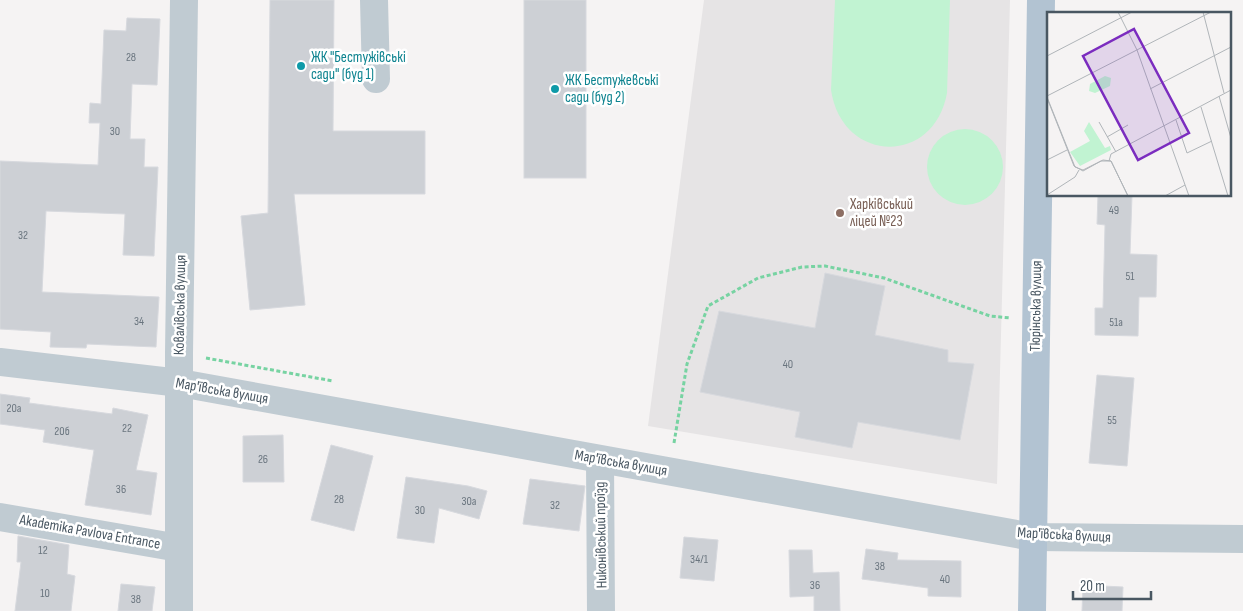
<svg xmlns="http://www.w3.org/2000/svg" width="1243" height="611" font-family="'Sofia Sans Condensed',sans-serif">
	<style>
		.education { fill: #e6e4e5 }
		.green { fill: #c1f3d2 }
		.building { fill: #cdd0d5; stroke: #d7d9de }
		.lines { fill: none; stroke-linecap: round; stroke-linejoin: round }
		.path { stroke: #77d3a2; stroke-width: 3; stroke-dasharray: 4 2.5; stroke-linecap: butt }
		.minor { stroke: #c0cbd2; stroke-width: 28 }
		.major { stroke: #b2c3d2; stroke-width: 28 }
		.culture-dot { fill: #0f9aa8; stroke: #fff; stroke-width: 2 }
		.education-dot { fill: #8d6e63; stroke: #fff; stroke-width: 2 }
		.labels { text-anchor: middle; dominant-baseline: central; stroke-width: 5; stroke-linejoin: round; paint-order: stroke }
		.number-label { font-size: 12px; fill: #6a757f }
		.culture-label { font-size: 15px; fill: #0d838f; stroke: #fff; text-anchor: start }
		.education-label { font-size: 15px; fill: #785e54; stroke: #fff; text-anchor: start }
		.street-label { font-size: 15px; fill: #495762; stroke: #fff }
		.inset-road { fill: none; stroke: #b0b5b9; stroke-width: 1 }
		.view { fill: #7b2cbf; fill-opacity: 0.15; stroke: #7b2cbf; stroke-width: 2.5 }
		.inset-edge { fill: none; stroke: #495762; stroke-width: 2.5 }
	</style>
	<rect width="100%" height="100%" fill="#f5f3f3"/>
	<polygon class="education" points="704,0 1010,0 997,484 648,426"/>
	<g class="green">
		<path d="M835,0H950L947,93C934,166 842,164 831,90Z"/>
		<circle cx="965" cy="167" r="38"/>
	</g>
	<g class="building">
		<polygon points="270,0 334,0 333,131 425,131 425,194 294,194 305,305 250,310 241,216 268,213"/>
		<rect x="524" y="0" width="62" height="178"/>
		<polygon points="127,18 160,19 157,85 132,84 130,139 145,139 144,167 158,167 154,256 123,255 125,214 46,211 42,292 159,297 156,347 87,344 86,348 50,347 51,332 0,329 0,161 98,165 100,123 89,123 90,103 101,104 104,30 126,31"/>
		<polygon points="1098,195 1132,195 1130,254 1157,255 1156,297 1139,297 1138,336 1095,335 1095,308 1103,308 1105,225 1097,224"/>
		<polygon points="825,273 885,286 875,335 948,350 948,362 974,364 960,440 858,422 852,448 795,437 800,412 700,392 719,311 815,328"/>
		<polygon points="1097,375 1134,378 1127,466 1089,463"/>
		<polygon points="0,394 30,398 29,403 112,414 113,408 148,415 136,470 157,473 151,515 85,505 94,450 43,442 45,430 0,424"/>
		<polygon points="283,435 284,482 243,482 243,436"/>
		<polygon points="331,445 373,456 354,531 311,520"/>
		<polygon points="406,477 468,486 487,491 479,519 439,508 434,543 397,538"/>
		<polygon points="530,479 585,486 579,531 523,524"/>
		<polygon points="18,536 69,545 67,574 75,576 71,611 15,611 21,562 17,562"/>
		<polygon points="684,537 718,540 714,581 680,578"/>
		<polygon points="866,549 898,553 897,560 961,561 961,597 928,596 928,588 862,579"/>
		<polygon points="789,550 812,550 813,573 839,572 840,611 814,611 814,596 790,597"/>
		<polygon points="121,584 155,587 152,611 118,611"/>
		<polygon points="1083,585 1123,587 1122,611 1082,611"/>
	</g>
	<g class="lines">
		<g class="path">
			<polyline points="206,358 333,381"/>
			<polyline points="674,443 687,364 708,306 758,278 802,267 825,266 884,278 990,316 1011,318"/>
		</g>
		<g class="minor">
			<polyline points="374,0 376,79"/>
			<polyline points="0,362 180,383 1033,537 1243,539"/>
			<polyline points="600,460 601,611"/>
			<polyline points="0,517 179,548"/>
			<polyline points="179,611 179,353 184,0"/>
		</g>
		<polyline class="major" points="1032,611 1041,0"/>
	</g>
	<g class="culture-dot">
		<circle cx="301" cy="66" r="5"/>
		<circle cx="555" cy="89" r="5"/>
	</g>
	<circle class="education-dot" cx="840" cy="213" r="5"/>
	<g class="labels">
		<g class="number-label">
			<text x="131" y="57">28</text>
			<text x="115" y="131">30</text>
			<text x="1114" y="210">49</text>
			<text x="23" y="235">32</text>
			<text x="1130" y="276">51</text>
			<text x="139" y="321">34</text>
			<text x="1116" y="322">51а</text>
			<text x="788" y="364">40</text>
			<text x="14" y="408">20а</text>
			<text x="1112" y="420">55</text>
			<text x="127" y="428">22</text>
			<text x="62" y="431">20б</text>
			<text x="263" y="459">26</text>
			<text x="121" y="489">36</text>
			<text x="339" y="499">28</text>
			<text x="469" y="501">30а</text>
			<text x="555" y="505">32</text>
			<text x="420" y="510">30</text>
			<text x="43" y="550">12</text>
			<text x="699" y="559">34/1</text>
			<text x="880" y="566">38</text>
			<text x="945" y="579">40</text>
			<text x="815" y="585">36</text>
			<text x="45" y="593">10</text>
			<text x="136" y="599">38</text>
		</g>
		<g class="culture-label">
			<text x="311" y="57">ЖК "Бестужівські<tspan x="311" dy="17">сади" (буд 1)</tspan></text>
			<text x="565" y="80">ЖК Бестужевські<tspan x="565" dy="17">сади (буд 2)</tspan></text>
		</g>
		<g class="education-label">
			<text x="850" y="204">Харківський<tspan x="850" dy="17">ліцей №23</tspan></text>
		</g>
		<g class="street-label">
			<text transform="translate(180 305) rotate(-89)">Ковалівська вулиця</text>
			<text transform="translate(1036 306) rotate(-89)">Тюрінська вулиця</text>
			<text transform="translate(222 391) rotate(10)">Мар'ївська вулиця</text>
			<text transform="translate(621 463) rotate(10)">Мар'ївська вулиця</text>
			<text transform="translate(90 532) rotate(10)">Akademika Pavlova Entrance</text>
			<text transform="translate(601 535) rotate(-91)">Никонівський проїзд</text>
			<text transform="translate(1064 535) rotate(3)">Мар'ївська вулиця</text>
		</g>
	</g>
	<g transform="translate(1047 12)">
		<rect width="184" height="184" fill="#f5f3f3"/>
		<path d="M58,64L64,66L63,74L48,81L42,79L43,72ZM42,110L58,136L63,134L64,138L33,154L23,140L43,129L37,119Z" fill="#c1f3d2"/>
		<path class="inset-road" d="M71,0L90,38L142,184M156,0L177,81M0,44L85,0M103,77L184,35M0,84L164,0M172,84L184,126M0,85L28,155L36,158L56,148L64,149L81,184M0,86L27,154L36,159L54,149H64L81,184M154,95L181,184M129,108L140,141L165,129M52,110L69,140M60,125L81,113M0,148L20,138M62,149L64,142L184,78M0,183L28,165L32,158M118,184L138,173"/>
		<path class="view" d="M87,17L142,121L91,148L36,44Z"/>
		<rect width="184" height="184" class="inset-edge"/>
	</g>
	<path d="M1073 591v8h78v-8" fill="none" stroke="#495762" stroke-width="2.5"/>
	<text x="1080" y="591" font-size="15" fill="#495762" stroke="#ffffff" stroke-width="4" paint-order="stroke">20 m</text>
</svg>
